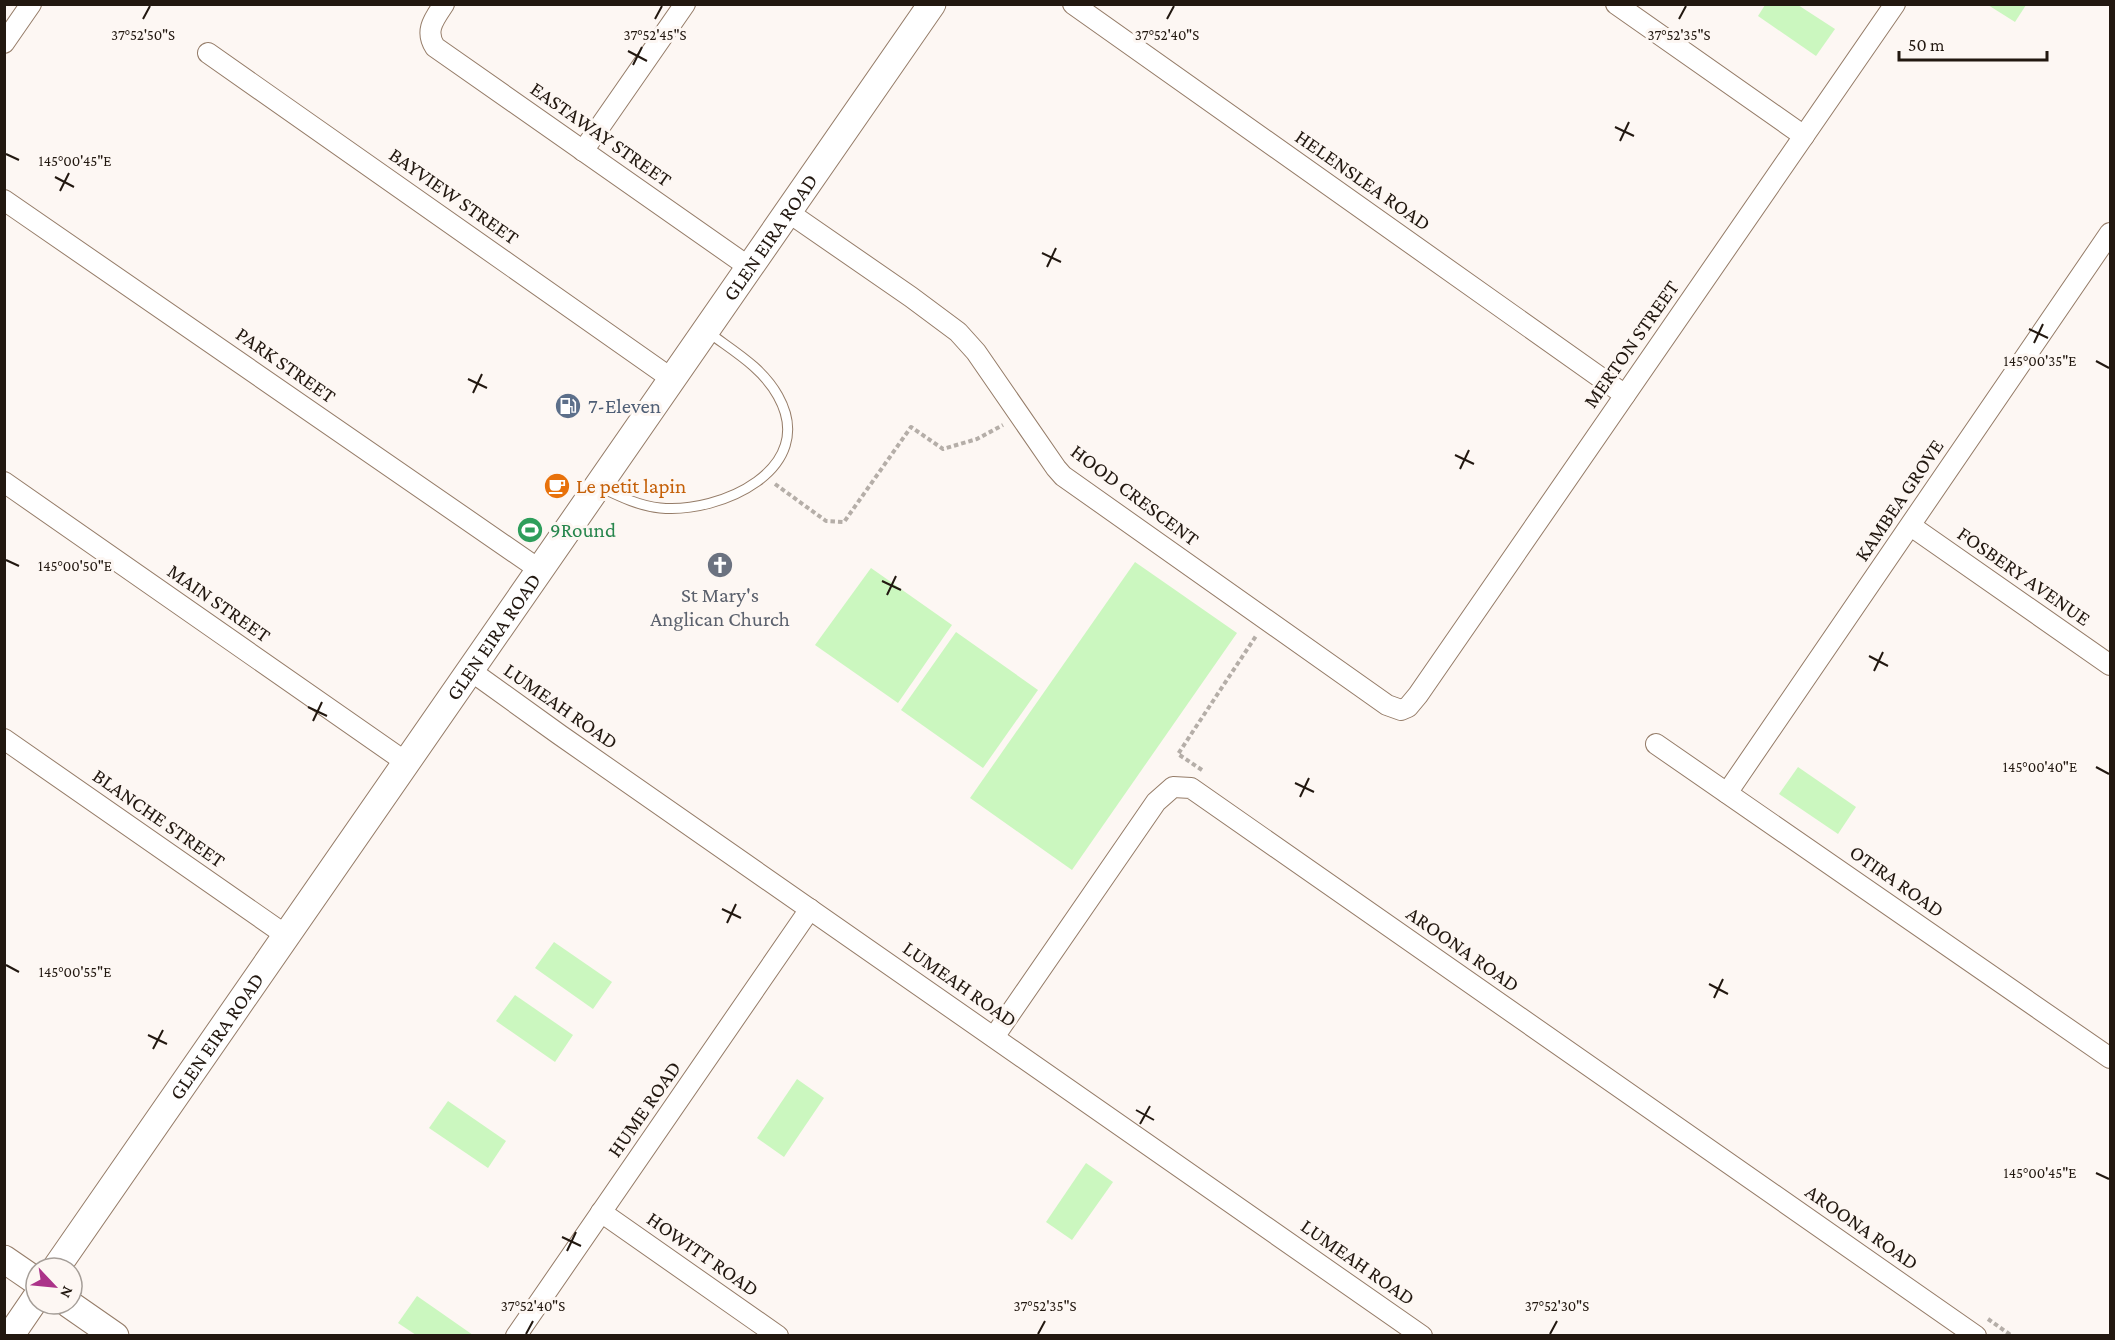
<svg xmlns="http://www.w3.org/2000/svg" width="2115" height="1340" font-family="'Crimson Pro',serif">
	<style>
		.green { fill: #cbf7bf }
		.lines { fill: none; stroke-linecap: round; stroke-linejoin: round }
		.lane-casing { stroke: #957c68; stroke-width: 11 }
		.street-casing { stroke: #957c68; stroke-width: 22 }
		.secondary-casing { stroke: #957c68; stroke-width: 29 }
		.path { stroke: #b5aea8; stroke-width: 4; stroke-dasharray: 4.5 3; stroke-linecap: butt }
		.lane { stroke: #fff; stroke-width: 9 }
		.street { stroke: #fff; stroke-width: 20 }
		.secondary { stroke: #fff; stroke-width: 27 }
		.ticks { fill: none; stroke: #221810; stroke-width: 2 }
		.labels { text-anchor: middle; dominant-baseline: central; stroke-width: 6; stroke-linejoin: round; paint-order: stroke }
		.street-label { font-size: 21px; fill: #221810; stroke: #fdf7f3 }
		.service-label { font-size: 21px; fill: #4e5e75; stroke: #fdf7f3; text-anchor: start }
		.food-label { font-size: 21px; fill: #c56008; stroke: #fdf7f3; text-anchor: start }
		.leisure-label { font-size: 21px; fill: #27864d; stroke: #fdf7f3; text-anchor: start }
		.worship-label { font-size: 21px; fill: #5b616d; stroke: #fdf7f3 }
		.ticks-label { font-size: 15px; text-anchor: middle; fill: #221810; stroke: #fdf7f3; stroke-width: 6; stroke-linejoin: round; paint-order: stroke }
	</style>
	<rect width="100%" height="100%" fill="#fdf7f3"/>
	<g class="green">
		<polygon points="1765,5 1798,5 1835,29 1816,56 1758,16"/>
		<polygon points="1988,5 2026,4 2026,5 2015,22"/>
		<polygon points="1135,562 1237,633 1072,870 970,798"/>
		<polygon points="871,568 952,625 898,703 815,645"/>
		<polygon points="956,632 1038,690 983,768 901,710"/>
		<polygon points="1798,767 1856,807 1838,834 1779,794"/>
		<polygon points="554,942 612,982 593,1009 535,968"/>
		<polygon points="515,995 573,1035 555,1062 496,1021"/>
		<polygon points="797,1079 824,1098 784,1157 757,1138"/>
		<polygon points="448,1101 506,1141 488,1168 429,1128"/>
		<polygon points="1086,1163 1113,1182 1072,1240 1046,1222"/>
		<polygon points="417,1296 473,1335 416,1335 398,1323"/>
	</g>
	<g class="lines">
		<g class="lane-casing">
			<path id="lane" d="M600,487C619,496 639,506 660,508C720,514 819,469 778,396C762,367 733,351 708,332"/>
		</g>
		<g class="street-casing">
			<g id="street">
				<path d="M444,4C435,18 424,30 435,47L749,267"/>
				<polyline points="1073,4 1625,395"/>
				<polyline points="1616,4 1804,136"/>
				<polyline points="4,43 31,4"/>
				<polyline points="208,53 672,379"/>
				<polyline points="583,151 685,4"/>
				<polyline points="4,200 540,570"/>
				<polyline points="788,212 911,297 958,332 976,352 1056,468 1063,476 1387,705 1401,710 1408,707 1418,695 1895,4"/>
				<polyline points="4,482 407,763"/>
				<polyline points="1911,526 2110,665"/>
				<polyline points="471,671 560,735 1422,1336"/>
				<polyline points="4,739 287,936"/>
				<polyline points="1656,744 2110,1058"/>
				<polyline points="1727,793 2110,233"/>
				<polyline points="994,1037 1156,802 1173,787 1191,788 1976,1336"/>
				<polyline points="601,1212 778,1336"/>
				<polyline points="516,1336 810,909"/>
			</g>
		</g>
		<g class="secondary-casing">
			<g id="secondary">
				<polyline points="4,1259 36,1281"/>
				<path id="s1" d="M56,1268L932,4"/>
				<polyline points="69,1304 115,1336"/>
				<polyline points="10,1336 36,1298"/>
			</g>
		</g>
		<g class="path">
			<polyline points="775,484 826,521 844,522 911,427 943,449 977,439 1003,425"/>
			<polyline points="1202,770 1178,754 1256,636"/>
			<polyline points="1988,1319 2012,1336"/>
		</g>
		<use href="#lane" class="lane"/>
		<use href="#street" class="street"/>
		<use href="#secondary" class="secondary"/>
	</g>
	<path class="ticks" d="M143,19L150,6M655,19L662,6M1167,19L1174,6M1679,19L1686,6M628,51L647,61M633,65L642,47M1615,127L1634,136M1620,141L1629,122M6,154L19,160M55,177L74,187M60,191L69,173M1042,253L1061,262M1047,267L1056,248M2029,329L2048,338M2034,343L2043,324M2096,361L2109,368M468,379L487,388M473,393L482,374M1455,455L1474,464M1460,469L1469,450M6,560L19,566M882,581L901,590M887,595L896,576M1869,656L1888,666M1874,671L1883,652M308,707L327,716M313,721L322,702M2096,767L2109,774M1295,783L1314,792M1300,797L1309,778M722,909L741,918M727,923L736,904M6,965L19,972M1709,984L1728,994M1714,998L1723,979M148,1035L167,1044M153,1049L163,1030M1136,1110L1154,1120M1140,1124L1150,1106M2096,1173L2109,1179M562,1237L581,1246M567,1251L576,1232M526,1334L533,1321M1038,1334L1045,1321M1550,1334L1557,1321"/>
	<defs>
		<g id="fuel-disc" transform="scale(1.35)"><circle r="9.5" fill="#5c6f8a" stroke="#fdf7f3"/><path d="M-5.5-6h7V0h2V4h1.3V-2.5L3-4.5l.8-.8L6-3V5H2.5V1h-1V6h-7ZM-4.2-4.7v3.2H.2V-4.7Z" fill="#fff"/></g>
		<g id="cafe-disc" transform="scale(1.35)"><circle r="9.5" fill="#e8710a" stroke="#fdf7f3"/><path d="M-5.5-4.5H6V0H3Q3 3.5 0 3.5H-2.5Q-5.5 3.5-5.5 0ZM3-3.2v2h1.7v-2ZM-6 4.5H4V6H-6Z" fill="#fff"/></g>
		<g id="stadium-disc" transform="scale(1.35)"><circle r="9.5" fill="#2e9e5b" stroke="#fdf7f3"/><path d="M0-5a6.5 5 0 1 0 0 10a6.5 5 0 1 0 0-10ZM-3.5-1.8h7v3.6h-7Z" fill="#fff"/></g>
		<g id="church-disc" transform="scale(1.35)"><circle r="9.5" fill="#6b7280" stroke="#fdf7f3"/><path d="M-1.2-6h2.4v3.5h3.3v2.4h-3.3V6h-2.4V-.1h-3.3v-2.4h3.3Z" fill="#fff"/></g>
	</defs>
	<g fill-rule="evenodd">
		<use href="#fuel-disc" x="568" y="406"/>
		<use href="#cafe-disc" x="557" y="486"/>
		<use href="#stadium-disc" x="530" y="530"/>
		<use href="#church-disc" x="720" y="565"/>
	</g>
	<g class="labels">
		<g class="street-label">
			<text transform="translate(601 134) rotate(35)">EASTAWAY STREET</text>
			<text transform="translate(1363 180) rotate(35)">HELENSLEA ROAD</text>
			<text transform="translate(454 196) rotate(35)">BAYVIEW STREET</text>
			<text stroke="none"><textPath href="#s1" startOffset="1254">GLEN EIRA ROAD</textPath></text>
			<text transform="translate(1631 344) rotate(-55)">MERTON STREET</text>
			<text transform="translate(286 365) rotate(35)">PARK STREET</text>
			<text transform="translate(1135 495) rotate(37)">HOOD CRESCENT</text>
			<text transform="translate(1899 500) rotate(-56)">KAMBEA GROVE</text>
			<text transform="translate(2024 576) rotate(35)">FOSBERY AVENUE</text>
			<text transform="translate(219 603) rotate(35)">MAIN STREET</text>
			<text stroke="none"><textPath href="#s1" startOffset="768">GLEN EIRA ROAD</textPath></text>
			<text transform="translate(561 706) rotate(35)">LUMEAH ROAD</text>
			<text transform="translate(159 818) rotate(35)">BLANCHE STREET</text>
			<text transform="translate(1897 881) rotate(35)">OTIRA ROAD</text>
			<text transform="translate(1463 949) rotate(35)">AROONA ROAD</text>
			<text transform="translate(960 984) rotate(35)">LUMEAH ROAD</text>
			<text stroke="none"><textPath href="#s1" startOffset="282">GLEN EIRA ROAD</textPath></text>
			<text transform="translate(644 1109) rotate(-55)">HUME ROAD</text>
			<text transform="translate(1862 1227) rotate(35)">AROONA ROAD</text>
			<text transform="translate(703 1254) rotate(35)">HOWITT ROAD</text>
			<text transform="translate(1358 1262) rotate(35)">LUMEAH ROAD</text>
		</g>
		<g class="service-label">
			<text x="588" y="406">7-Eleven</text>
		</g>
		<g class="food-label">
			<text x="576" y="486">Le petit lapin</text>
		</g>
		<g class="leisure-label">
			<text x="550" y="530">9Round</text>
		</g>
		<g class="worship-label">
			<text x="720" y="595">St Mary's<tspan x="720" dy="24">Anglican Church</tspan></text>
		</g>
	</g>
	<g class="ticks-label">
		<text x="143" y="40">37°52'50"S</text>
		<text x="655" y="40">37°52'45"S</text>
		<text x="1167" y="40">37°52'40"S</text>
		<text x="1679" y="40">37°52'35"S</text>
		<text x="75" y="166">145°00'45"E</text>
		<text x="2040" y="366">145°00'35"E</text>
		<text x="75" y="571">145°00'50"E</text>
		<text x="2040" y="772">145°00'40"E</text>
		<text x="75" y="977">145°00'55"E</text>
		<text x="2040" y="1178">145°00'45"E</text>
		<text x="533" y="1311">37°52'40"S</text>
		<text x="1045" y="1311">37°52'35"S</text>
		<text x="1557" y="1311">37°52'30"S</text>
	</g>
	<rect width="2115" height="1340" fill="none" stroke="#221810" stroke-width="12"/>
	<g transform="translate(54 1286) rotate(116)"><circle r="28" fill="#fdf7f3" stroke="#a59e98" stroke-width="1.5"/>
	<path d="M0-4.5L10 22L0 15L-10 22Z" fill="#ab3389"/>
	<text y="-9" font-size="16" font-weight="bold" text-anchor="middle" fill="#221810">N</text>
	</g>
	<path d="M1899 51v9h148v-9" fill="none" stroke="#221810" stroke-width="3"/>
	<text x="1908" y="51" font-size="18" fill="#221810" stroke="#fdf7f3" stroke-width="4.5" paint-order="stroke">50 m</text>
</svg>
